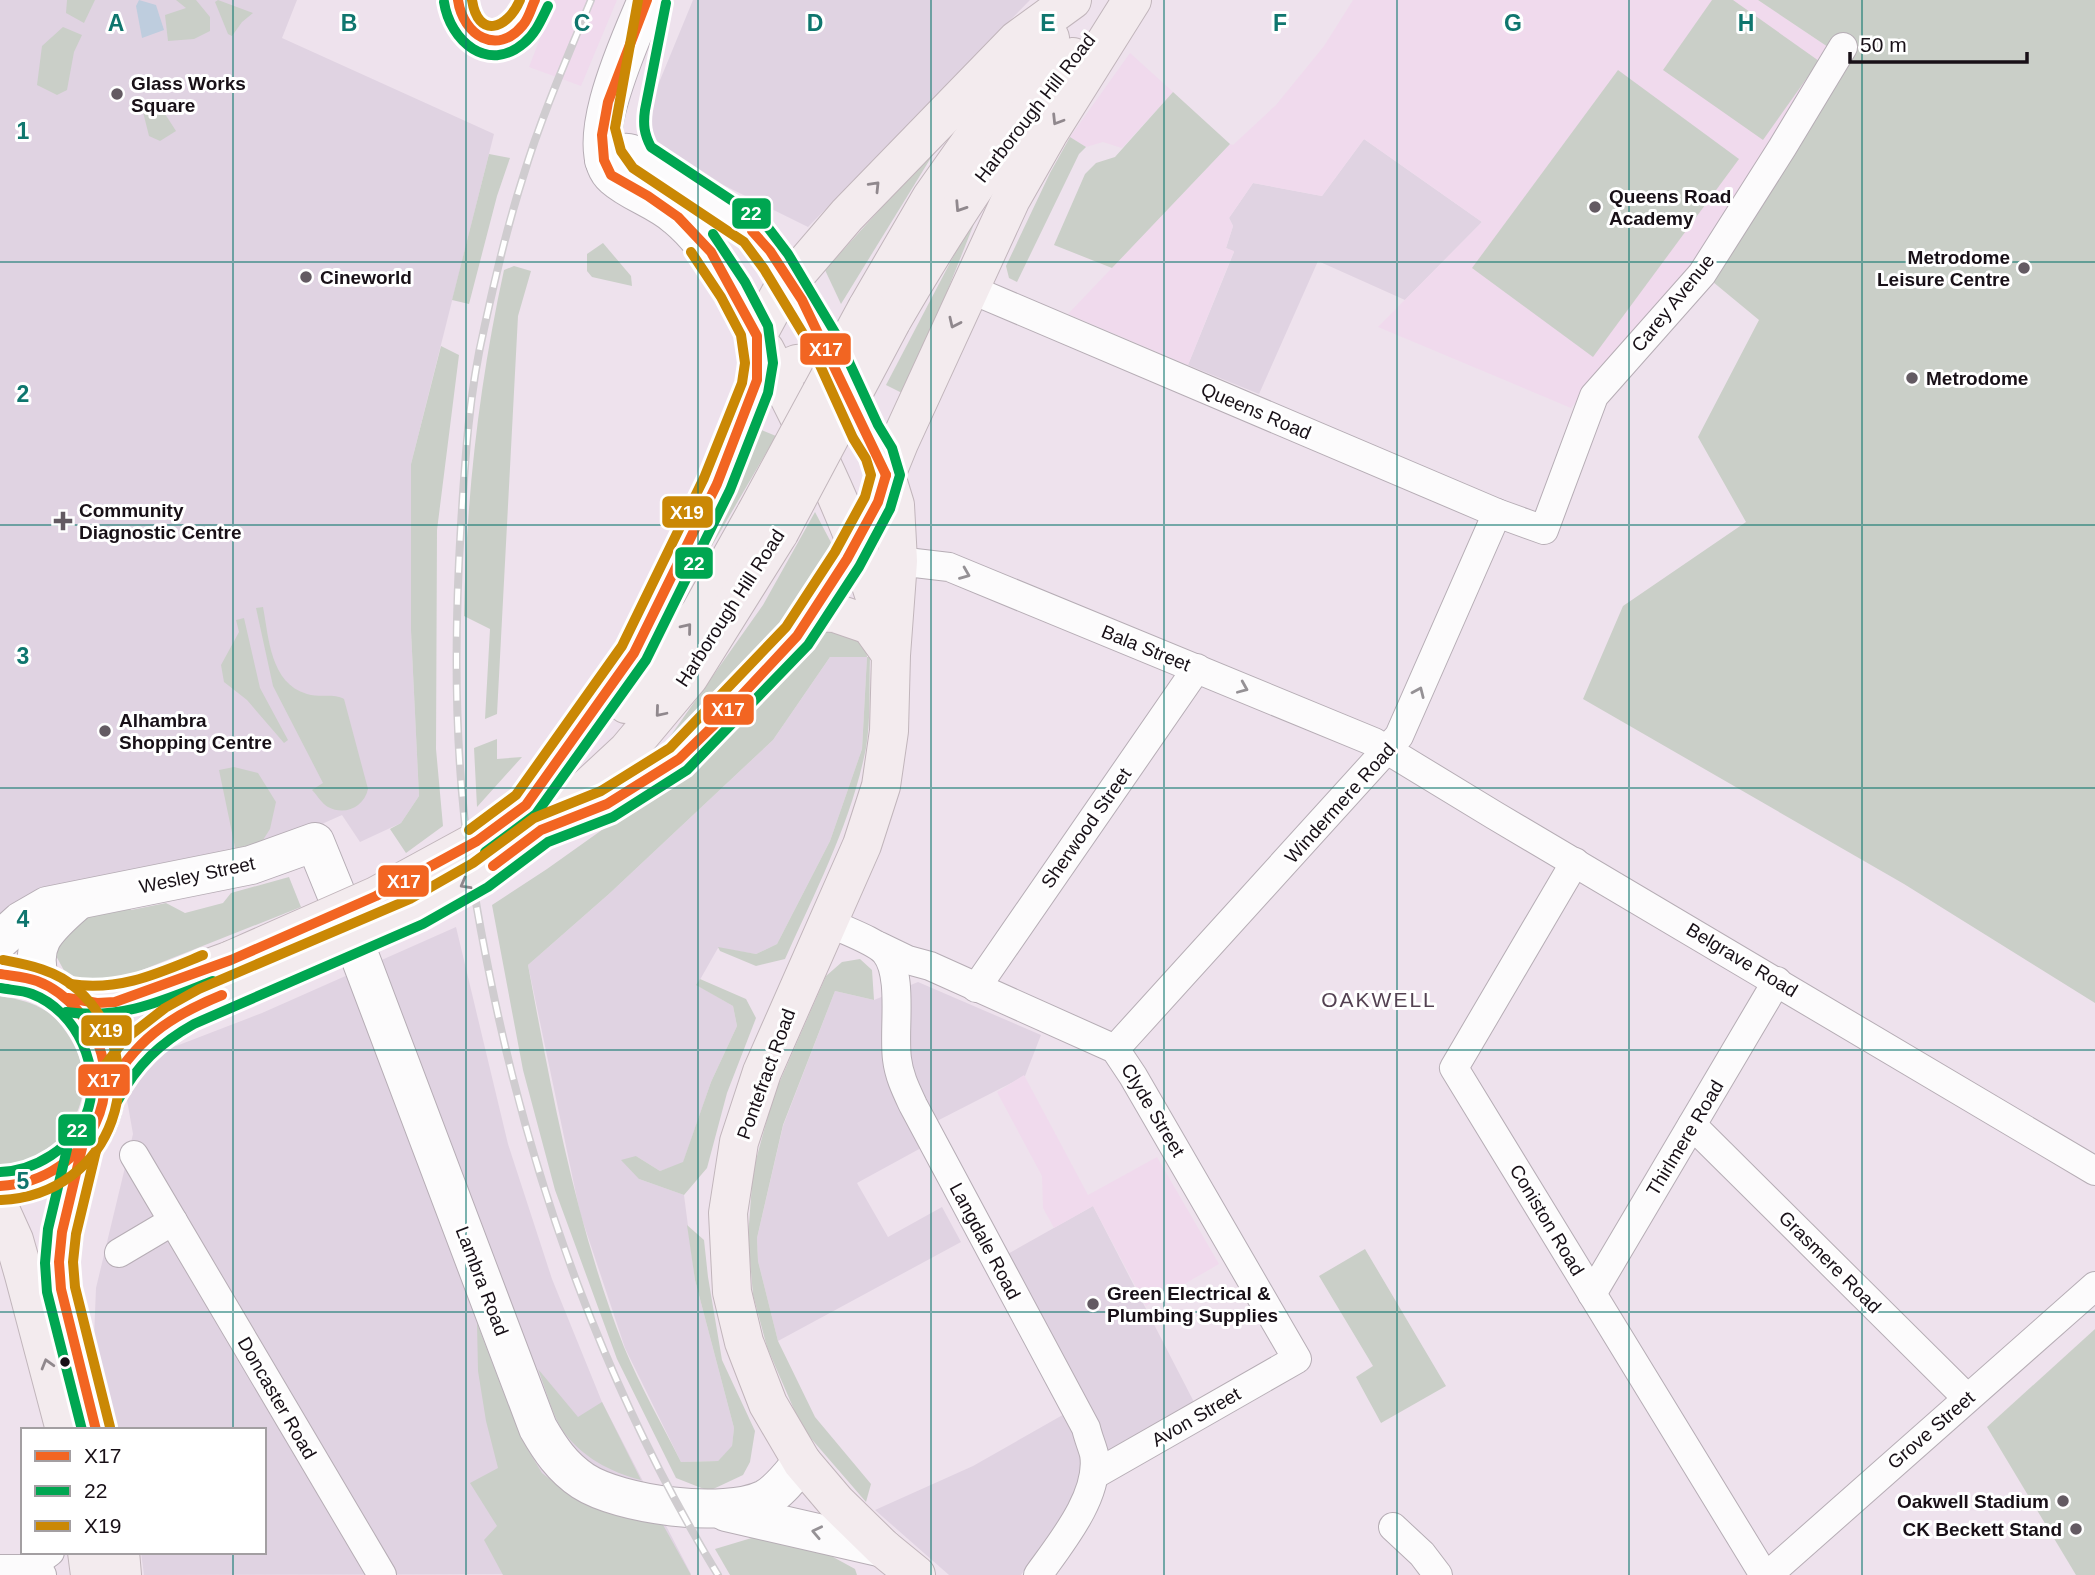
<svg xmlns="http://www.w3.org/2000/svg" width="2095" height="1575" font-family="Arial,sans-serif">
	<style>
		.commercial { fill: #e0d3e2 }
		.built { fill: #f0daed }
		.green { fill: #cacfc8 }
		.water { fill: #becdde }
		.lines { fill: none; stroke-linecap: round; stroke-linejoin: round }
		.street-casing { stroke: #b6adb5; stroke-width: 30 }
		.secondary-casing { stroke: #b6adb5; stroke-width: 40 }
		.highway-casing { stroke: #c1b5bb; stroke-width: 40 }
		.street { stroke: #fcfbfc; stroke-width: 28 }
		.secondary { stroke: #fcfbfc; stroke-width: 38 }
		.highway { stroke: #f3ebee; stroke-width: 38 }
		.rail-casing { stroke: #cfcccf; stroke-width: 8 }
		.rail { stroke: #fff; stroke-width: 5; stroke-dasharray: 16; stroke-linecap: butt }
		.highway-bridge-casing { stroke: #c1b5bb; stroke-width: 40; stroke-linecap: butt }
		.highway-bridge { stroke: #f3ebee; stroke-width: 38 }
		.bus-1-casing { stroke: #fff; stroke-width: 16 }
		.bus-2-casing { stroke: #fff; stroke-width: 16 }
		.bus-3-casing { stroke: #fff; stroke-width: 16 }
		.bus-1 { stroke: #f26522; stroke-width: 10 }
		.bus-2 { stroke: #00a651; stroke-width: 10 }
		.bus-3 { stroke: #ca8805; stroke-width: 10 }
		.oneway { stroke: #90888d }
		.oneway2 { stroke: #959195 }
		.grid { fill: none; stroke: #0f766e; stroke-width: 2; stroke-opacity: 0.55 }
		.poi-dot { fill: #635a62; stroke: #fff; stroke-width: 2.5 }
		.bus-dot { fill: #181017; stroke: #fff; stroke-width: 2.5 }
		.labels { text-anchor: middle; dominant-baseline: central; stroke-width: 6; stroke-linejoin: round; paint-order: stroke }
		.poi-label { font-size: 19px; font-weight: bold; fill: #181017; stroke: #fff; text-anchor: start }
		.street-label { font-size: 19px; fill: #181017; stroke: #fff }
		.neighbourhood-label { font-size: 21px; letter-spacing: 2px; fill: #544252; stroke: #fff }
		.grid-label { font-size: 23px; text-anchor: middle; font-weight: bold; fill: #0f766e; stroke: #fff; stroke-width: 6; stroke-linejoin: round; paint-order: stroke }
		.line-badge { stroke: #fff; stroke-width: 2.5 }
		.badge-label { font-size: 19px; text-anchor: middle; font-weight: bold; fill: #fff }
	</style>
	<rect width="100%" height="100%" fill="#eee2ed"/>
	<g class="commercial">
		<polygon points="0,0 297,0 282,38 494,134 411,464 411,631 419,796 401,823 360,842 342,815 261,851 0,924"/>
		<polygon points="693,0 1030,0 808,227 635,141"/>
		<polygon points="1364,139 1482,222 1405,300 1318,261 1259,394 1188,365 1234,252 1226,248 1233,226 1229,218 1253,183 1322,196"/>
		<polygon points="830,657 867,657 862,749 830,841 777,944 756,954 718,948 697,985 733,1006 737,1026 711,1082 683,1163 660,1171 636,1156 639,1179 684,1195 695,1280 734,1428 732,1447 718,1461 681,1462 625,1348 580,1213 528,965 610,893 773,740"/>
		<polygon points="456,927 508,1144 552,1279 602,1402 691,1574 144,1575 141,1552 264,1552 264,1430 116,1430 94,1338 96,1288 133,1134 127,1100 143,1067 171,1048 262,1013"/>
		<polygon points="918,982 1041,1035 1025,1076 935,1122 943,1136 857,1183 888,1237 942,1207 961,1242 778,1341 758,1261 757,1238 783,1126 835,991 874,1000"/>
		<polygon points="1093,1206 1195,1404 1108,1453 1021,1575 949,1575 875,1510 973,1466 1082,1404 1006,1255"/>
	</g>
	<g class="built">
		<polygon points="555,0 617,0 581,86 529,67"/>
		<polygon points="1353,0 1758,0 1831,49 1693,263 1571,408 1378,327 1482,222 1364,139 1322,196 1253,183 1229,218 1233,226 1226,248 1234,251 1188,365 1068,314 1230,144 1233,145 1276,105 1324,46"/>
		<polygon points="1130,53 1173,92 1122,148 1103,142 1086,147 1070,137"/>
		<polygon points="1024,1075 1088,1195 1157,1157 1219,1264 1146,1306 1093,1206 1054,1228 1043,1208 1042,1176 997,1092"/>
	</g>
	<g class="green">
		<polygon points="67,0 95,0 84,23 66,13"/>
		<polygon points="176,0 196,0 210,17 210,31 194,39 168,41 165,15 186,8"/>
		<polygon points="218,0 253,13 242,22 232,36 228,34 215,2"/>
		<polygon points="1712,0 1733,0 1819,61 1763,140 1663,70"/>
		<polygon points="1758,0 2095,0 2095,1003 1904,884 1583,699 1623,606 1746,522 1698,437 1759,320 1707,277 1831,49"/>
		<polygon points="63,27 82,35 74,52 67,90 57,95 37,85 42,46"/>
		<polygon points="1618,70 1739,159 1593,357 1472,268"/>
		<polygon points="1173,92 1230,144 1112,268 1054,245 1085,174 1096,163 1115,157"/>
		<polygon points="158,103 176,131 160,141 149,136 143,112"/>
		<polygon points="1070,137 1086,147 1079,154 1017,282 1009,278 1006,266 1050,173"/>
		<polygon points="940,143 841,304 825,270"/>
		<polygon points="489,154 510,158 497,196 469,304 452,300"/>
		<polygon points="985,196 906,395 886,385"/>
		<polygon points="603,243 631,276 632,286 592,277 587,271 587,254"/>
		<path d="M514,266L531,271L518,316L497,714L485,719L490,629L464,616C466,499 479,384 504,270Z"/>
		<polygon points="441,346 459,355 437,530 436,749 443,826 406,853 390,829 401,823 419,796 411,631 411,464"/>
		<polygon points="754,427 776,436 664,628"/>
		<polygon points="815,512 835,550 775,638 659,752 763,605"/>
		<path d="M263,607C269,638 270,683 307,694C320,698 334,693 344,699L368,789C364,807 345,816 328,807C322,804 317,795 312,790L323,783L273,686L256,608Z"/>
		<polygon points="244,618 260,688 288,740 284,743 247,700 224,682 221,665 239,632 236,620"/>
		<path d="M822,625L855,637L866,645L867,657H870C869,686 871,719 866,748C851,823 816,890 785,959L756,966L720,951L718,947L756,954L777,944L830,841L862,749L867,657H830L773,740L610,893L528,965C552,1094 576,1225 624,1347C640,1386 662,1424 681,1462L718,1461L732,1446L734,1428L695,1280L687,1225L704,1240L708,1277L722,1360L755,1431L750,1462L743,1475L709,1491L676,1478L617,1359L555,1190L523,1070L492,905L547,869L706,756Z"/>
		<polygon points="497,739 497,759 522,757 477,807 474,748"/>
		<polygon points="234,767 258,773 276,802 270,829 258,848 236,852 219,770"/>
		<polygon points="289,877 301,907 117,980 90,986 67,976 55,954 77,914 128,902 131,910 166,903 185,913 223,903 231,893"/>
		<polygon points="860,959 872,970 874,1000 835,991 783,1125 757,1238 758,1261 778,1341 815,1417 871,1484 866,1502 802,1428 767,1347 753,1295 748,1237 753,1171 773,1097 826,976 842,962"/>
		<polygon points="700,979 746,999 756,1018 727,1093 707,1168 684,1195 639,1179 621,1160 636,1156 660,1171 683,1162 711,1082 737,1026 733,1006 696,985"/>
		<path d="M0,996C17,999 32,1002 46,1011C58,1019 67,1032 74,1045C103,1102 60,1160 0,1166Z"/>
		<polygon points="1365,1249 1446,1386 1381,1423 1356,1377 1373,1366 1319,1276"/>
		<polygon points="477,1323 521,1438 542,1473 574,1498 662,1523 691,1575 503,1575 484,1540 497,1526 470,1483 498,1468 486,1421 478,1371"/>
		<polygon points="2095,1329 2095,1575 2076,1575 1987,1427"/>
		<path d="M538,1369L578,1417L602,1402L641,1480C610,1472 582,1457 563,1431C552,1415 545,1387 538,1369Z"/>
		<polygon points="782,1529 855,1569 857,1575 730,1575 715,1549"/>
	</g>
	<polygon class="water" points="139,0 156,5 164,30 142,38 136,6"/>
	<g class="lines">
		<g class="street-casing">
			<g id="street">
				<polyline points="970,289 1497,513 1544,530 1594,396 1702,274 1782,148 1843,47"/>
				<polyline points="890,579 898,561 949,567 1374,742 1494,815 2095,1171"/>
				<polyline points="1575,862 1454,1068 1764,1575"/>
				<path d="M828,922C843,930 874,940 885,952C904,975 893,1030 897,1059C899,1076 906,1090 913,1105L1086,1428C1088,1437 1092,1446 1094,1454C1101,1495 1060,1544 1038,1575"/>
				<polyline points="879,946 908,960 930,966 1115,1049 1133,1076 1297,1359 1094,1475"/>
				<polyline points="976,988 1197,668"/>
				<polyline points="1115,1049 1399,736 1497,513"/>
				<polyline points="1692,1125 1967,1398"/>
				<polyline points="134,1155 382,1575"/>
				<polyline points="119,1253 173,1221"/>
				<polyline points="1592,1294 1777,981"/>
				<polyline points="1393,1527 1422,1554 1438,1575"/>
				<polyline points="0,1569 27,1569 42,1575"/>
				<polyline points="27,1569 50,1552"/>
				<polyline points="1768,1575 2095,1286"/>
			</g>
		</g>
		<g class="secondary-casing">
			<g id="secondary">
				<path d="M647,0C633,34 579,147 614,177C632,193 658,200 677,217C714,248 735,294 757,336"/>
				<path d="M604,160C611,156 621,152 629,153C644,155 745,222 756,235C791,275 815,325 840,372"/>
				<path d="M0,940L21,921L47,906L251,865L315,842L335,891L538,1428C550,1449 562,1467 583,1481C620,1505 724,1519 765,1499C780,1491 791,1475 802,1462"/>
				<path d="M40,981C28,941 49,927 76,902"/>
				<polyline points="726,1512 883,1548"/>
			</g>
		</g>
		<g class="highway-casing">
			<g id="highway">
				<polyline points="867,308 931,198 1003,96 1050,38"/>
				<path d="M891,322C946,227 1002,140 1073,57"/>
				<path d="M765,350C812,441 859,533 885,632"/>
				<polyline points="757,380 797,364 820,362 840,372 866,432 879,453 895,505 898,561 891,655 889,731 881,786 862,845 762,1072 739,1142 728,1213 732,1292 744,1342 768,1404 802,1462 836,1502 883,1548 916,1575"/>
				<polyline points="813,612 835,613 870,625 890,653"/>
				<polyline points="626,704 700,613 756,513"/>
				<polyline points="526,805 634,653 717,484 757,380 757,336 781,292 847,215 1017,40 1072,0"/>
				<polyline points="559,814 627,751 689,677 779,533"/>
				<polyline points="541,830 607,804 679,759 797,636 847,559 878,502 886,475 899,443 1011,199 1048,134 1132,0"/>
				<path d="M0,974C107,975 148,1122 51,1172C35,1180 18,1186 0,1186"/>
				<polyline points="68,998 97,1003 115,1002 231,960"/>
				<path d="M106,1093C134,1035 175,1013 234,990"/>
				<polyline points="82,1148 62,1232 59,1262 61,1289 96,1430"/>
				<polyline points="0,1209 14,1240 24,1275 65,1430"/>
				<polyline points="87,1552 90,1575"/>
				<polyline points="120,1552 122,1575"/>
			</g>
		</g>
		<use href="#street" class="street"/>
		<use href="#secondary" class="secondary"/>
		<use href="#highway" class="highway"/>
		<g class="rail-casing">
			<path id="rail" d="M591,0C567,58 541,117 523,177C507,227 495,278 484,329C469,393 465,460 461,525C455,621 454,718 464,814C469,868 479,923 490,977C532,1186 607,1392 718,1575"/>
		</g>
		<use href="#rail" class="rail"/>
		<g class="highway-bridge-casing">
			<g id="highway-bridge">
				<polyline points="756,513 867,308"/>
				<polyline points="779,533 891,322"/>
				<polyline points="231,960 376,896 477,841 526,805"/>
				<polyline points="234,990 416,912 481,875 541,830"/>
			</g>
		</g>
		<use href="#highway-bridge" class="highway-bridge"/>
		<g class="bus-1-casing">
			<g id="bus-1">
				<path d="M458,0C463,35 497,57 523,25C529,18 531,8 535,0"/>
				<polyline points="752,231 770,251 802,300 886,475"/>
				<polyline points="493,866 541,830 607,804 679,759 712,727 797,636 847,559 878,502 886,475"/>
				<path d="M0,974C12,976 26,977 37,981C53,987 68,999 79,1012C138,1082 90,1182 0,1186"/>
				<polyline points="68,998 97,1003 115,1002 231,960 376,896 477,841 526,805 634,653 717,484 757,380 757,336 711,252 678,217 648,196 611,175 604,160 602,135 608,102 647,0"/>
				<path d="M106,1093C134,1041 168,1017 222,995"/>
				<polyline points="82,1148 62,1232 59,1262 61,1289 96,1430"/>
			</g>
		</g>
		<g class="bus-2-casing">
			<g id="bus-2">
				<path d="M444,2C450,41 488,74 524,43C536,33 541,20 548,6"/>
				<polyline points="485,852 536,814 646,660 730,490 768,393 773,363 768,326 745,282 713,234"/>
				<path d="M0,988C10,990 22,990 32,994C77,1011 104,1070 86,1115C72,1148 35,1171 0,1172"/>
				<path d="M66,1012C122,1020 162,1001 213,981"/>
				<path d="M118,1100C137,1065 160,1043 194,1024L423,924L488,887L548,842L613,817L687,770L808,645L859,567L890,509L900,475L892,448L878,425L837,336L788,254L763,221L651,147C644,134 643,124 645,110L666,3"/>
				<polyline points="68,1145 48,1229 45,1263 47,1292 82,1430"/>
			</g>
		</g>
		<g class="bus-3-casing">
			<g id="bus-3">
				<path d="M472,0C478,39 507,30 520,0"/>
				<polyline points="469,830 516,795 622,646 704,478 742,383 745,363 741,335 721,297 691,252"/>
				<path d="M70,984C119,992 159,973 203,955"/>
				<polyline points="94,1086 103,1068 124,1040 165,1008 199,989 410,899 473,863 534,818 601,791 670,748 786,627 835,552 865,497 871,475 866,459 853,438 813,350 764,269 744,242 633,168 621,151 615,128 638,0"/>
				<polyline points="96,1151 76,1234 73,1262 75,1287 110,1427"/>
				<path d="M1,1200C113,1195 159,1064 77,989C56,970 29,965 3,960"/>
			</g>
		</g>
		<use href="#bus-1" class="bus-1"/>
		<use href="#bus-2" class="bus-2"/>
		<use href="#bus-3" class="bus-3"/>
	</g>
	<defs><path id="oneway-chevron" d="M-2-3.5L2.5 0L-2 3.5" fill="none" stroke-width="1.6" stroke-linecap="round" stroke-linejoin="round" transform="scale(1.75)"/></defs>
	<g class="oneway">
		<use href="#oneway-chevron" transform="translate(1057 120) rotate(122)"/>
		<use href="#oneway-chevron" transform="translate(875 186) rotate(-46)"/>
		<use href="#oneway-chevron" transform="translate(960 207) rotate(123)"/>
		<use href="#oneway-chevron" transform="translate(954 323) rotate(115)"/>
		<use href="#oneway-chevron" transform="translate(687 628) rotate(-51)"/>
		<use href="#oneway-chevron" transform="translate(660 712) rotate(130)"/>
		<use href="#oneway-chevron" transform="translate(465 884) rotate(151)"/>
		<use href="#oneway-chevron" transform="translate(47 1364) rotate(-106)"/>
	</g>
	<g class="oneway2">
		<use href="#oneway-chevron" transform="translate(965 574) rotate(22)"/>
		<use href="#oneway-chevron" transform="translate(1243 688) rotate(23)"/>
		<use href="#oneway-chevron" transform="translate(1419 692) rotate(-66)"/>
		<use href="#oneway-chevron" transform="translate(817 1532) rotate(-168)"/>
	</g>
	<path class="grid" d="M233,0V1430M466,0V1575M698,0V1575M931,0V1575M1164,0V1575M1397,0V1575M1629,0V1575M1862,0V1575M0,262H2095M0,525H2095M0,788H2095M0,1050H2095M0,1312H2095M233,1552V1575"/>
	<g class="poi-dot">
		<circle cx="117" cy="94" r="7"/>
		<circle cx="1595" cy="207" r="7"/>
		<circle cx="2024" cy="268" r="7"/>
		<circle cx="306" cy="277" r="7"/>
		<circle cx="1912" cy="378" r="7"/>
		<path d="M59.5 510.5h7v7h7v7h-7v7h-7v-7h-7v-7h7z"/>
		<circle cx="105" cy="731" r="7"/>
		<circle cx="1093" cy="1304" r="7"/>
		<circle cx="2063" cy="1501" r="7"/>
		<circle cx="2076" cy="1529" r="7"/>
	</g>
	<circle class="bus-dot" cx="65" cy="1362" r="6"/>
	<g class="labels">
		<g class="poi-label">
			<text x="131" y="83">Glass Works<tspan x="131" dy="22">Square</tspan></text>
			<text x="1609" y="196">Queens Road<tspan x="1609" dy="22">Academy</tspan></text>
			<text x="2010" y="257" text-anchor="end">Metrodome<tspan x="2010" dy="22">Leisure Centre</tspan></text>
			<text x="320" y="277">Cineworld</text>
			<text x="1926" y="378">Metrodome</text>
			<text x="79" y="510">Community<tspan x="79" dy="22">Diagnostic Centre</tspan></text>
			<text x="119" y="720">Alhambra<tspan x="119" dy="22">Shopping Centre</tspan></text>
			<text x="1107" y="1293">Green Electrical &amp;<tspan x="1107" dy="22">Plumbing Supplies</tspan></text>
			<text x="2049" y="1501" text-anchor="end">Oakwell Stadium</text>
			<text x="2062" y="1529" text-anchor="end">CK Beckett Stand</text>
		</g>
		<g class="street-label">
			<text transform="translate(1035 108) rotate(-52)">Harborough Hill Road</text>
			<text transform="translate(1673 303) rotate(-51)">Carey Avenue</text>
			<text transform="translate(1256 411) rotate(23)">Queens Road</text>
			<text transform="translate(730 608) rotate(-57)">Harborough Hill Road</text>
			<text transform="translate(1146 648) rotate(22)">Bala Street</text>
			<text transform="translate(1340 803) rotate(-48)">Windermere Road</text>
			<text transform="translate(1086 828) rotate(-55)">Sherwood Street</text>
			<text transform="translate(197 875) rotate(-12)">Wesley Street</text>
			<text transform="translate(1742 960) rotate(31)">Belgrave Road</text>
			<text transform="translate(766 1074) rotate(-70)">Pontefract Road</text>
			<text transform="translate(1153 1110) rotate(59)">Clyde Street</text>
			<text transform="translate(1685 1138) rotate(-59)">Thirlmere Road</text>
			<text transform="translate(1547 1220) rotate(59)">Coniston Road</text>
			<text transform="translate(985 1241) rotate(62)">Langdale Road</text>
			<text transform="translate(1830 1262) rotate(45)">Grasmere Road</text>
			<text transform="translate(482 1281) rotate(69)">Lambra Road</text>
			<text transform="translate(277 1398) rotate(60)">Doncaster Road</text>
			<text transform="translate(1196 1417) rotate(-30)">Avon Street</text>
			<text transform="translate(1931 1430) rotate(-41)">Grove Street</text>
		</g>
		<g class="neighbourhood-label">
			<text x="1379" y="999">OAKWELL</text>
		</g>
	</g>
	<g class="grid-label">
		<text x="116" y="31">A</text>
		<text x="349" y="31">B</text>
		<text x="582" y="31">C</text>
		<text x="815" y="31">D</text>
		<text x="1048" y="31">E</text>
		<text x="1280" y="31">F</text>
		<text x="1513" y="31">G</text>
		<text x="1746" y="31">H</text>
		<text x="23" y="139">1</text>
		<text x="23" y="402">2</text>
		<text x="23" y="664">3</text>
		<text x="23" y="927">4</text>
		<text x="23" y="1189">5</text>
	</g>
	<g class="line-badge">
		<rect x="731" y="197" width="41" height="33" rx="7" fill="#00a651"/>
		<rect x="799" y="332" width="53" height="34" rx="7" fill="#f26522"/>
		<rect x="661" y="495" width="53" height="34" rx="7" fill="#ca8805"/>
		<rect x="674" y="546" width="40" height="34" rx="7" fill="#00a651"/>
		<rect x="702" y="693" width="53" height="33" rx="7" fill="#f26522"/>
		<rect x="377" y="864" width="53" height="34" rx="7" fill="#f26522"/>
		<rect x="80" y="1014" width="53" height="33" rx="7" fill="#ca8805"/>
		<rect x="77" y="1063" width="54" height="34" rx="7" fill="#f26522"/>
		<rect x="57" y="1113" width="40" height="34" rx="7" fill="#00a651"/>
	</g>
	<g class="badge-label">
		<text x="751" y="220">22</text>
		<text x="826" y="356">X17</text>
		<text x="687" y="519">X19</text>
		<text x="694" y="570">22</text>
		<text x="728" y="716">X17</text>
		<text x="404" y="888">X17</text>
		<text x="106" y="1037">X19</text>
		<text x="104" y="1087">X17</text>
		<text x="77" y="1137">22</text>
	</g>
	<rect x="21" y="1428" width="245" height="126" fill="#ffffff" stroke="#a39fa2" stroke-width="2"/>
	<rect x="35" y="1451" width="35" height="10" fill="#f26522" stroke="#a39fa2" stroke-width="2"/>
	<text x="84" y="1463" font-size="21" fill="#181017">X17</text>
	<rect x="35" y="1486" width="35" height="10" fill="#00a651" stroke="#a39fa2" stroke-width="2"/>
	<text x="84" y="1498" font-size="21" fill="#181017">22</text>
	<rect x="35" y="1521" width="35" height="10" fill="#ca8805" stroke="#a39fa2" stroke-width="2"/>
	<text x="84" y="1533" font-size="21" fill="#181017">X19</text>
	<path d="M1850 52v10h177v-10" fill="none" stroke="#181017" stroke-width="3.5"/>
	<text x="1860" y="52" font-size="21" fill="#181017" stroke="#ffffff" stroke-width="5" paint-order="stroke">50 m</text>
</svg>
